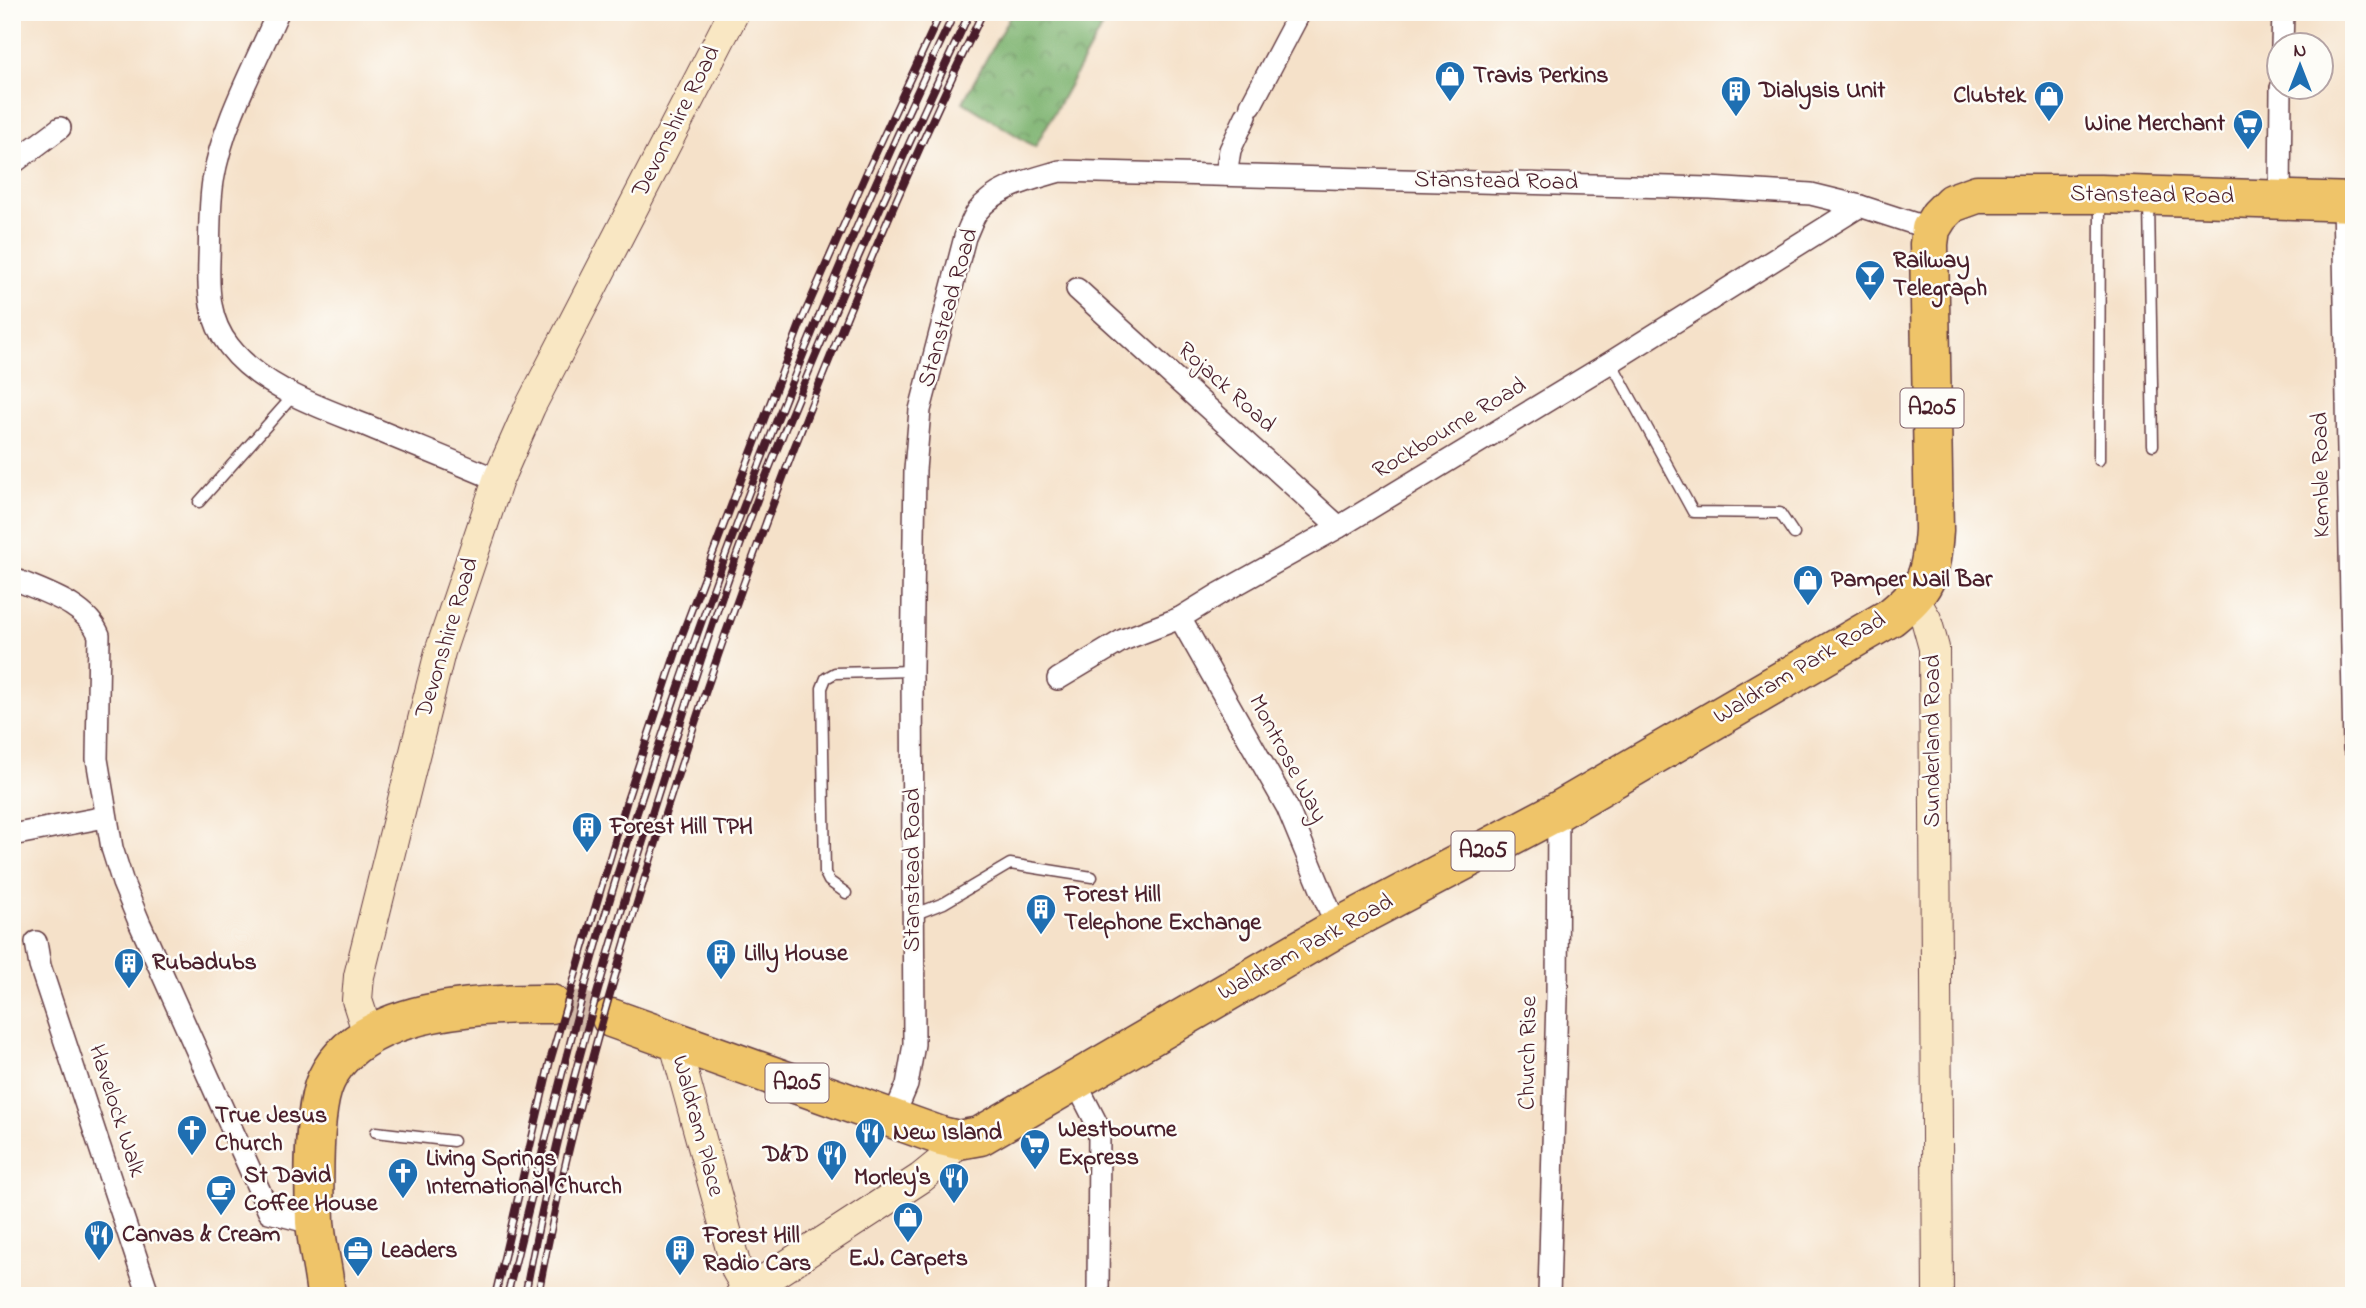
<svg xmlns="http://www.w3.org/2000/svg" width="2366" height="1308" font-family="'Indie Flower',sans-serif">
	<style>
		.forest { fill: url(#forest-crowns); stroke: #64694e; stroke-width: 2 }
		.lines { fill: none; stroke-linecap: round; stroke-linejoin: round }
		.highway-tunnel { stroke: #d3baa9; stroke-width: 38; stroke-dasharray: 38 19; stroke-linecap: butt }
		.lane-casing { stroke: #643c43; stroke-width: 13 }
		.street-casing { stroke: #643c43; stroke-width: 24 }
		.secondary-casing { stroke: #643c43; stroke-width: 32 }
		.highway-casing { stroke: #643c43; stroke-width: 41 }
		.lane { stroke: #fff; stroke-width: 10 }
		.street { stroke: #fff; stroke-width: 21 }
		.secondary { stroke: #f9e7c3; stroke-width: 30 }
		.highway { stroke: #efc469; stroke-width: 38 }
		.rail-casing { stroke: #4a1f2b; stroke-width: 8 }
		.rail { stroke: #fdfcf7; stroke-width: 5; stroke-dasharray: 16; stroke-linecap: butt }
		.labels { text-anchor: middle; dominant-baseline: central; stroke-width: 5; stroke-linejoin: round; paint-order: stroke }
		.shield { fill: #fdfcf7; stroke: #806168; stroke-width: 2 }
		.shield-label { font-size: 23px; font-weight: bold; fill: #4a1f2b }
		.poi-label { font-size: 24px; font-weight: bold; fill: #4a1f2b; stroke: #fdfcf7; text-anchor: start }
		.street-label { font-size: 24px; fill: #4a1f2b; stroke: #fdfcf7 }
	</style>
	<defs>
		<pattern id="forest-crowns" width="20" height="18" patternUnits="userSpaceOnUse" patternTransform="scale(1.75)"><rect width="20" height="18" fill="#7db370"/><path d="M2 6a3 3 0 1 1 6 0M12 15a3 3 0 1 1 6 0" fill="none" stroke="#68915c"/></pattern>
	</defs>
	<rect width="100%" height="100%" fill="#fdfcf7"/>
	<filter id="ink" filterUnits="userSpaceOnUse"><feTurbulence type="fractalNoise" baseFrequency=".0143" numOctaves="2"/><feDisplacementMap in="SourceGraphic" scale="14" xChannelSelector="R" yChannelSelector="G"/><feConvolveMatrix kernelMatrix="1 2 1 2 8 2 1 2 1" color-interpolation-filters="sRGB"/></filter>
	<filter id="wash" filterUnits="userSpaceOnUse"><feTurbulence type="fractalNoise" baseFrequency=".00686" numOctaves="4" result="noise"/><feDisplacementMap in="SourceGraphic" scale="28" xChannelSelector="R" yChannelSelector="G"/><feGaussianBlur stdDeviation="1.57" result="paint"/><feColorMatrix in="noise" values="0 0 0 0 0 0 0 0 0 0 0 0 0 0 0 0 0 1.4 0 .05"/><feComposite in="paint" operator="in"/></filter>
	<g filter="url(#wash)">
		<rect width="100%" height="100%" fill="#f5e1c9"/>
		<polygon class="forest" points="1012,12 1110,12 1035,147 963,102"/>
	</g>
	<g filter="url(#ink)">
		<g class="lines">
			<polyline class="highway-tunnel" points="551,1004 611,1018"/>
			<g class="lane-casing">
				<g id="lane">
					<polyline points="2149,202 2153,445"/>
					<polyline points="1611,362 1693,512 1780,513 1794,534"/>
					<polyline points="2099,460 2100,201"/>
					<polyline points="199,502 293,396"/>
					<polyline points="846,893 829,881 825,873 822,688 826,678 835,673 912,671"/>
					<polyline points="913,915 944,903 1010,864 1092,877"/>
					<polyline points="376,1132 453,1141"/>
				</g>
			</g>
			<g class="street-casing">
				<g id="street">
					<path d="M278,12C255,65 222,124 213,181C209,207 210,234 209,260C208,291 209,321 229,346C262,389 323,408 370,427C413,445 456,462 498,480"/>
					<polyline points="2282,46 2283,12"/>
					<polyline points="1251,105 1300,12"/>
					<polyline points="12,164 60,128"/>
					<polyline points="1226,175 1230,150 1246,116"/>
					<polyline points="2280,199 2281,88"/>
					<polyline points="2343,202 2354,748"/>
					<polyline points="1077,289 1339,527"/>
					<path d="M12,578C42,592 86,603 99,635L97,759L112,848L123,883L140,924L269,1212L315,1224"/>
					<polyline points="1180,618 1287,807 1337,928"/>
					<polyline points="1058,679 1123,640 1180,618 1219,594 1339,527 1611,362 1860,206"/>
					<polyline points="12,835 105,817"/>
					<polyline points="36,942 40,966 149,1296"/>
					<polyline points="1075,1081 1099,1128 1098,1296"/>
					<path d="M893,1118L907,1085L914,1044L912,671L915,470L920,410L965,237C969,229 972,219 977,212C995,187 1033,179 1060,171L1709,188L1811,194L1860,206L1931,229"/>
					<polyline points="1549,1296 1557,998 1558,811"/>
				</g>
			</g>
			<g class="secondary-casing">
				<g id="secondary">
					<polyline points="1914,599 1926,619 1934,648 1938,1296"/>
					<polyline points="368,1034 357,1000 359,976 440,652 498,480 530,407 734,12"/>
					<polyline points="674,1040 737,1271 748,1290"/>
					<polyline points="740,1296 921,1178 942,1161 958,1140"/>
				</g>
			</g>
			<g class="highway-casing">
				<g id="highway">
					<path d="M611,1018L941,1136L958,1140L980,1136L1337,928L1558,811L1891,617C1927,588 1931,576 1934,530L1929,244L1931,229L1939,216L1952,203L1977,194H2100L2354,202"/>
					<path d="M326,1296C324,1271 317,1247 315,1222C314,1189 312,1109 326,1080C360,1007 482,1003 551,1004"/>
				</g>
			</g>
			<use href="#lane" class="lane"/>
			<use href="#street" class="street"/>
			<use href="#secondary" class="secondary"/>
			<use href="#highway" class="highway"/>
			<g class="rail-casing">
				<g id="rail">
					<polyline points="495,1296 550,1061 627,800 680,640 801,322 866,174 941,12"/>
					<path d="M507,1296C542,1156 574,1016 616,879C708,582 820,292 955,12"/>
					<path d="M525,1296C555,1132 601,972 652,813C691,689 730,564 779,444C838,298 903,155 970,12"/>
					<path d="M538,1296C570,1118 622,946 678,774C763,514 864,259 983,12"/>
				</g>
			</g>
			<use href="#rail" class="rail"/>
		</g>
	</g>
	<defs>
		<g id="shop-pin" transform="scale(1.575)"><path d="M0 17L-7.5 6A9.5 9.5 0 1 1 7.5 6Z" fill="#1f6fb2" stroke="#fdfcf7"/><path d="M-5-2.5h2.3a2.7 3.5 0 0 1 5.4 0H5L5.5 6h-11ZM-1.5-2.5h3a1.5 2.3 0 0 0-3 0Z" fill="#fff"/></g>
		<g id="building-pin" transform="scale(1.575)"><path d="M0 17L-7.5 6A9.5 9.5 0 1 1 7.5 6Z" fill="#1f6fb2" stroke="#fdfcf7"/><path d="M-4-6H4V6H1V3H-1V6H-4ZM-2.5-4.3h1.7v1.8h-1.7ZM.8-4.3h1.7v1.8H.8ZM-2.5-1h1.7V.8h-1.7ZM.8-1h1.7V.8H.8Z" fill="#fff"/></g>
		<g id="supermarket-pin" transform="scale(1.575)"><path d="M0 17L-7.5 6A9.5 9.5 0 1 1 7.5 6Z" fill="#1f6fb2" stroke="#fdfcf7"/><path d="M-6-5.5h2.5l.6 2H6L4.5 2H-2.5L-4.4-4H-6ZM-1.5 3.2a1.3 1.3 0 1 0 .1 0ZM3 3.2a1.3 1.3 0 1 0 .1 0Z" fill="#fff"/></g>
		<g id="bar-pin" transform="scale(1.575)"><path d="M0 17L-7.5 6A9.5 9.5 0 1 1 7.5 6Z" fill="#1f6fb2" stroke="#fdfcf7"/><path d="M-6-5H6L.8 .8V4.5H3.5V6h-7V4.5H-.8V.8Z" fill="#fff"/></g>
		<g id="church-pin" transform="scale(1.575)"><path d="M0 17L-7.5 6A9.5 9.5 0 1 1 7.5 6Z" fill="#1f6fb2" stroke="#fdfcf7"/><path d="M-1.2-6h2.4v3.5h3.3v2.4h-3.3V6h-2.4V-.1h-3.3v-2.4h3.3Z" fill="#fff"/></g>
		<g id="restaurant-pin" transform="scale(1.575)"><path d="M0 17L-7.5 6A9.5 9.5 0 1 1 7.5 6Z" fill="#1f6fb2" stroke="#fdfcf7"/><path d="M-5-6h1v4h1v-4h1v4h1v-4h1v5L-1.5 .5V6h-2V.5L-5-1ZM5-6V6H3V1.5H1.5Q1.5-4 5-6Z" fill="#fff"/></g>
		<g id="cafe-pin" transform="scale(1.575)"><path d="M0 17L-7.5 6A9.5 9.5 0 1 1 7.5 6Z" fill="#1f6fb2" stroke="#fdfcf7"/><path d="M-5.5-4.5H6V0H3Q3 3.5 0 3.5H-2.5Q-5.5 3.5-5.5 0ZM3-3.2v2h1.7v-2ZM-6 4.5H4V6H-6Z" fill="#fff"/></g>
		<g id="office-pin" transform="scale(1.575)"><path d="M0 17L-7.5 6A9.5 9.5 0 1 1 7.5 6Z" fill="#1f6fb2" stroke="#fdfcf7"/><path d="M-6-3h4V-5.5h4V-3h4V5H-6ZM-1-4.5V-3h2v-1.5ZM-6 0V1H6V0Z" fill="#fff"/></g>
	</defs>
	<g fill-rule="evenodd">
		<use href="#shop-pin" x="1450" y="76"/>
		<use href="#building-pin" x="1736" y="91"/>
		<use href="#shop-pin" x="2049" y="96"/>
		<use href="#supermarket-pin" x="2248" y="124"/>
		<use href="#bar-pin" x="1870" y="275"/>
		<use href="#shop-pin" x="1808" y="580"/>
		<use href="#building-pin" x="587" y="827"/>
		<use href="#building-pin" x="1041" y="909"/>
		<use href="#building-pin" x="721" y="954"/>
		<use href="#building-pin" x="129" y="963"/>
		<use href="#church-pin" x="192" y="1130"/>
		<use href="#restaurant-pin" x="870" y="1133"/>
		<use href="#supermarket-pin" x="1035" y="1144"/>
		<use href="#restaurant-pin" x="832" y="1155"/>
		<use href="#church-pin" x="403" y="1173"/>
		<use href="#restaurant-pin" x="954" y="1178"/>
		<use href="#cafe-pin" x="221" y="1190"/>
		<use href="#shop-pin" x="908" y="1217"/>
		<use href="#restaurant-pin" x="99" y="1235"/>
		<use href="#building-pin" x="680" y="1250"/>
		<use href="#office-pin" x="358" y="1251"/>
	</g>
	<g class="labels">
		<g class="shield">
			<rect x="1900.5" y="388.5" width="63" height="39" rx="5"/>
			<rect x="1451.5" y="831.5" width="63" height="39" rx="5"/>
			<rect x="765.5" y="1063.5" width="63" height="39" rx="5"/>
		</g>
		<g class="shield-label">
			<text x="1932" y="408">A205</text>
			<text x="1483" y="851">A205</text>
			<text x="797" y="1083">A205</text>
		</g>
		<g class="poi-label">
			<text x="1473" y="76">Travis Perkins</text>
			<text x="1759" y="91">Dialysis Unit</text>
			<text x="2026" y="96" text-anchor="end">Clubtek</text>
			<text x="2225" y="124" text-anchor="end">Wine Merchant</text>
			<text x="1893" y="261">Railway<tspan x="1893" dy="28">Telegraph</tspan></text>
			<text x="1831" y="580">Pamper Nail Bar</text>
			<text x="610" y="827">Forest Hill TPH</text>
			<text x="1064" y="895">Forest Hill<tspan x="1064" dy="28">Telephone Exchange</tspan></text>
			<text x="744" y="954">Lilly House</text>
			<text x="152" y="963">Rubadubs</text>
			<text x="215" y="1116">True Jesus<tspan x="215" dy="28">Church</tspan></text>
			<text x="1058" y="1130">Westbourne<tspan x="1058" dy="28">Express</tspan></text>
			<text x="893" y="1133">New Island</text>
			<text x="809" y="1155" text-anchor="end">D&amp;D</text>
			<text x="426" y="1159">Living Springs<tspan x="426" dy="28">International Church</tspan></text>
			<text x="244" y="1176">St David<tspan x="244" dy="28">Coffee House</tspan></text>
			<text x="931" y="1178" text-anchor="end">Morley's</text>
			<text x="122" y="1235">Canvas &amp; Cream</text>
			<text x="703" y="1236">Forest Hill<tspan x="703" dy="28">Radio Cars</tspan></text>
			<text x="381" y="1251">Leaders</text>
			<text x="908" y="1259" text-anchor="middle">E.J. Carpets</text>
		</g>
		<g class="street-label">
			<text transform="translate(677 122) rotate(-63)">Devonshire Road</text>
			<text transform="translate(1496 182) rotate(1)">Stanstead Road</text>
			<text transform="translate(2152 196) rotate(1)">Stanstead Road</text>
			<text transform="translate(949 308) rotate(-74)">Stanstead Road</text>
			<text transform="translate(1226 388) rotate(42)">Rojack Road</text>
			<text transform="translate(1450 429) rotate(-31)">Rockbourne Road</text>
			<text transform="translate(2322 475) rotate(-91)">Kemble Road</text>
			<text transform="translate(448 638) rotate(-73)">Devonshire Road</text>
			<text transform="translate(1800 669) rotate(-31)">Waldram Park Road</text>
			<text transform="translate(1933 741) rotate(-90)">Sunderland Road</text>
			<text transform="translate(1287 759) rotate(62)">Montrose Way</text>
			<text transform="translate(913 870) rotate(-90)">Stanstead Road</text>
			<text transform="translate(1306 948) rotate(-29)">Waldram Park Road</text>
			<text transform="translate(1529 1053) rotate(-89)">Church Rise</text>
			<text transform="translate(116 1111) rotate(72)">Havelock Walk</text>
			<text transform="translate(697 1126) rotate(75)">Waldram Place</text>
		</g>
	</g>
	<rect width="2366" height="1308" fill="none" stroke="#fdfcf7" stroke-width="42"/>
	<g transform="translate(2300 66)"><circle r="33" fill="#fdfcf7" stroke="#b5a4a5" stroke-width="2"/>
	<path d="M0-5L12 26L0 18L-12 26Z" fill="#1f6fb2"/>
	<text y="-10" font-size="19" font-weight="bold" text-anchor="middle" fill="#4a1f2b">N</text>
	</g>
</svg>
